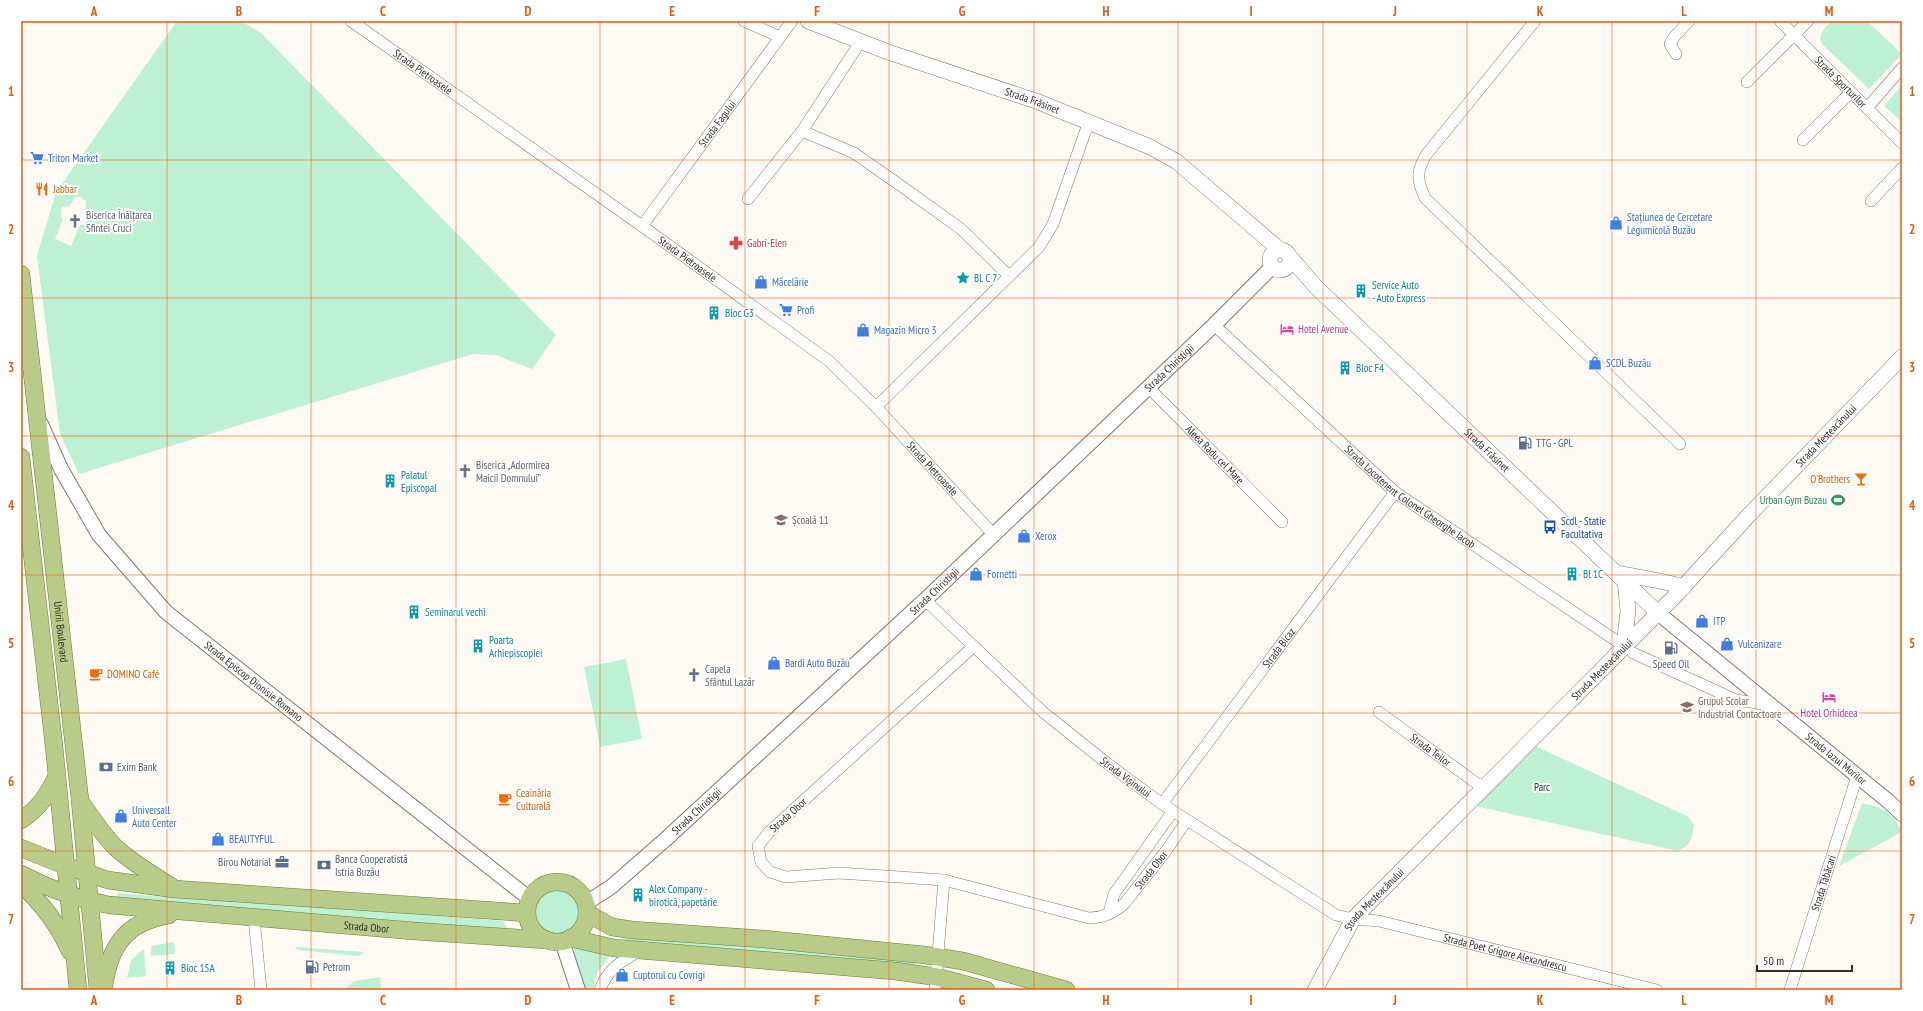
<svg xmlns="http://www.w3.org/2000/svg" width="1923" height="1011" font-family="'PT Sans Narrow',sans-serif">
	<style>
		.green { fill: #bef0d3; fill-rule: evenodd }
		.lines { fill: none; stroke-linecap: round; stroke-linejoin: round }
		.minor-casing { stroke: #7d7771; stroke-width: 12 }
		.tertiary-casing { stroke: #7d7771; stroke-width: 16 }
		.secondary-casing { stroke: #7d7771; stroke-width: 16 }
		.primary-casing { stroke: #6a7e35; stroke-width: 18 }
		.minor { stroke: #fff; stroke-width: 11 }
		.tertiary { stroke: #fff; stroke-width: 14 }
		.secondary { stroke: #fff; stroke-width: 15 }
		.primary { stroke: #b9cb89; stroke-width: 17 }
		.grid { fill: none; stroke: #e8590c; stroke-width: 1; stroke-opacity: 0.55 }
		.labels { text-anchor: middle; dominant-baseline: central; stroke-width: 4; stroke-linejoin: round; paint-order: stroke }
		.street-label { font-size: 11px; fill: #302d2a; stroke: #fff }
		.shop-label { font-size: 11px; fill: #366cbe; stroke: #fff; text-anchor: start }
		.food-label { font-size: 11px; fill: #c56008; stroke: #fff; text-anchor: start }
		.worship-label { font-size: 11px; fill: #5b616d; stroke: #fff; text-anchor: start }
		.health-label { font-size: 11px; fill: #be3a42; stroke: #fff; text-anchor: start }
		.culture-label { font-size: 11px; fill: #0d838f; stroke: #fff; text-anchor: start }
		.hotel-label { font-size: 11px; fill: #b23c85; stroke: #fff; text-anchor: start }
		.service-label { font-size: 11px; fill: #4e5e75; stroke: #fff; text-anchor: start }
		.leisure-label { font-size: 11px; fill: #27864d; stroke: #fff; text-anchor: end }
		.education-label { font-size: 11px; fill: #785e54; stroke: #fff; text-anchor: start }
		.transit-label { font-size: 11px; fill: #164399; stroke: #fff; text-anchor: start }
		.park-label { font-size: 11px; fill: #0b311f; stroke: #fff }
		.neatline { fill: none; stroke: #e8590c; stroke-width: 1.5 }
		.grid-label { font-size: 13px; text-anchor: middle; font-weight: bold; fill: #e8590c }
	</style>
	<rect width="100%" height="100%" fill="#fffaf4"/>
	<g class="green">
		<path d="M177,21H241L261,33L556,335L532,369L496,355L473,354L79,474L60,434L37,256L56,192ZM75,197H81L86,201L85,212L88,218L84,225H80L71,246L55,239L63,219L61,216V208L65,206L69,207Z"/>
		<path d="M1831,21H1867L1902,54L1869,89L1822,44C1817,34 1825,28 1831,21Z"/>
		<polygon points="1902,85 1902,122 1884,106"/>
		<polygon points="626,659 642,739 600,747 584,667"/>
		<path d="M1535,746L1687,816L1694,825C1692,840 1691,844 1678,851L1475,806Z"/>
		<path d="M1862,803C1884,808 1892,811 1902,832L1839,866Z"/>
		<circle cx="558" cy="911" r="25"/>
		<polygon points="117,893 192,899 248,901 503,921 509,932 117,898"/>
		<polygon points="623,931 917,956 915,971 622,944"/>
		<polygon points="174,942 175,954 151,956 151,946"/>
		<polygon points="296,947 364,952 359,956 297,950"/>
		<polygon points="576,948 610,956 597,973 593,990 583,990 572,951"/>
		<polygon points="144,949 146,976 127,978 131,960"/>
		<polygon points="380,977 381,988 369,990 344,990 354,981"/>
	</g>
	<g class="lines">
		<g class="minor-casing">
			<g id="minor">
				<path id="s1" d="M351,21L642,226L829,361L876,407L993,534"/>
				<polyline points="744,21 780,37"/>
				<path d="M1535,21L1426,155C1416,172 1417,180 1425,198L1680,444"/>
				<path id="s2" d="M1780,21L1902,143"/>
				<polyline points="1676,54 1670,44 1675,36 1689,21"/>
				<polyline points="1747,82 1808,21"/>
				<polyline points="1867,108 1902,68"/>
				<polyline points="802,131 854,153 904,188 961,229 1009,276"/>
				<polyline points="1803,140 1851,92"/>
				<polyline points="748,199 802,131 861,41"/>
				<polyline points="1871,201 1902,168"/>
				<path id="s3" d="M642,226L792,21"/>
				<path id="s4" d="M1214,325L1395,492L1624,646"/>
				<path id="s5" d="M1148,387L1282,522"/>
				<polyline points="876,407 1039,247 1053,224 1089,121"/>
				<path id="s6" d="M925,600L1043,712L1108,764L1162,804L1336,915L1353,919L1379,921L1657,990"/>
				<path id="s7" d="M973,647L769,832L758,846L761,862L770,872L786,877L839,873L944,880L1089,918C1102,918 1114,913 1124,904L1166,851L1187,820"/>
				<polyline points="1633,653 1736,700 1770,705"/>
				<path id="s8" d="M1379,712L1483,788"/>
				<path id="s9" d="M1162,804L1395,492"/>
				<polyline points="1109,913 1114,894 1173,811"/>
				<polyline points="254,918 261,990"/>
				<path d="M600,990C607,969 623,960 641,950"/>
				<polyline points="935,990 944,880"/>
				<path id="s10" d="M1790,990L1857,776"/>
			</g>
		</g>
		<g class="tertiary-casing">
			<g id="tertiary">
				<path id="s11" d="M41,424L61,469L99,535L166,612L530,899"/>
				<path id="s12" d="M1658,613L1888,801L1902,814"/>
				<path id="s13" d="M586,903L611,887L666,839L925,600L1214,325L1272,267"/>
				<polyline points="562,941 578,990"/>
			</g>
		</g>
		<g class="secondary-casing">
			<g id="secondary">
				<path id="s14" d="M808,21L888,52L1036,101L1148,146L1176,161L1279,249"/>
				<circle cx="1280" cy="260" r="10"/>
				<path id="s15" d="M1290,257L1316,287L1658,613"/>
				<path d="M1618,573C1640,578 1662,580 1684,587"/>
				<polyline points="1624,646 1628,611 1625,580"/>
				<path id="s16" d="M1315,990L1353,919L1675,596L1748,516L1902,357"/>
			</g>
		</g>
		<g class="primary-casing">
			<g id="primary">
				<path id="s17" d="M21,274L80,800L98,990"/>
				<polyline points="21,457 54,746 78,990"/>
				<path d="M80,801C91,817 102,834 116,848C133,863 153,875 172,887"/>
				<path d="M21,820C39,809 48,794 57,776"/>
				<polyline points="21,848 66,866 108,880 174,889 527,913"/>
				<path id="s18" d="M21,874C49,889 77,899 109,905L414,931L547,940"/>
				<circle cx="557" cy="912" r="30"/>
				<path d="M21,884C43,904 58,924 70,951"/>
				<polyline points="587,913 612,927 632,930 764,939 925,955 963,961 1066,990"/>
				<polyline points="570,938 614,948 895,971 937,977 986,990"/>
				<path d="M104,986C110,945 126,922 169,915"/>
			</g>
		</g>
		<use href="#minor" class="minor"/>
		<use href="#tertiary" class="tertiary"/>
		<use href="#secondary" class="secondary"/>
		<use href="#primary" class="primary"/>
	</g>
	<path class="grid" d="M167,21V990M311,21V990M456,21V990M600,21V990M745,21V990M889,21V990M1034,21V990M1178,21V990M1323,21V990M1467,21V990M1612,21V990M1756,21V990M21,160H1902M21,298H1902M21,436H1902M21,575H1902M21,713H1902M21,851H1902"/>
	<defs>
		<g id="supermarket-bare" transform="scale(1.08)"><path d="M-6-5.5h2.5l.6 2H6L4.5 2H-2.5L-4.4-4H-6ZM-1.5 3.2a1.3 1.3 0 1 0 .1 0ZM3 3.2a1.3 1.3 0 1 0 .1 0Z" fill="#3f7fe0" stroke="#fff" stroke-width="2.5" paint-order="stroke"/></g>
		<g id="restaurant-bare" transform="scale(1.08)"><path d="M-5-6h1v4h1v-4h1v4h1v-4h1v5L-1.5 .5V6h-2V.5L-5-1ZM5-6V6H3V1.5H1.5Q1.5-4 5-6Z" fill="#e8710a" stroke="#fff" stroke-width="2.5" paint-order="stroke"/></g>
		<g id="church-bare" transform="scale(1.08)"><path d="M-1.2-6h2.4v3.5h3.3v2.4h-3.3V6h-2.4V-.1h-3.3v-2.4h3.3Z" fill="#6b7280" stroke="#fff" stroke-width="2.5" paint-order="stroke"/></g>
		<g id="shop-bare" transform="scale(1.08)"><path d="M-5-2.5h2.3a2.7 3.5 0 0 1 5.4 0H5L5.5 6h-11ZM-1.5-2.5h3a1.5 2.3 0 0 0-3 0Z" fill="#3f7fe0" stroke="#fff" stroke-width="2.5" paint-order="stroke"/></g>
		<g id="pharmacy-bare" transform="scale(1.08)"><path d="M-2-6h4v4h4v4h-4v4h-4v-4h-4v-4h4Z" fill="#e0444e" stroke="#fff" stroke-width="2.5" paint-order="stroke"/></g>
		<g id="sight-bare" transform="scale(1.08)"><path d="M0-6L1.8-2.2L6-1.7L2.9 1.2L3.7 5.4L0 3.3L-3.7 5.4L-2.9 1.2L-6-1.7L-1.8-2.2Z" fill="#0f9aa8" stroke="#fff" stroke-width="2.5" paint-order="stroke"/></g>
		<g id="building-bare" transform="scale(1.08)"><path d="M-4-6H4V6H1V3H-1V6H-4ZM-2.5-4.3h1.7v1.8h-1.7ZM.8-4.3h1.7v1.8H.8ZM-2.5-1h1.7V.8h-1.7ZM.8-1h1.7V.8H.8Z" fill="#0f9aa8" stroke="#fff" stroke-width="2.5" paint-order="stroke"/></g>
		<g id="hotel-bare" transform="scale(1.08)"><path d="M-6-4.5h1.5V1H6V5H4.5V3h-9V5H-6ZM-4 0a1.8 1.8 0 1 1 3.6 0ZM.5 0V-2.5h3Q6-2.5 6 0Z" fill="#d1479c" stroke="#fff" stroke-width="2.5" paint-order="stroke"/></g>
		<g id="fuel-bare" transform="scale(1.08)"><path d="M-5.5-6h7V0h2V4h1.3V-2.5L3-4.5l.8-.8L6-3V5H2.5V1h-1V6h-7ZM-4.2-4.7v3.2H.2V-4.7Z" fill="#5c6f8a" stroke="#fff" stroke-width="2.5" paint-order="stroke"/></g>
		<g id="bar-bare" transform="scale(1.08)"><path d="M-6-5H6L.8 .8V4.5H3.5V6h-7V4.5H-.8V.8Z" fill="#e8710a" stroke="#fff" stroke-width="2.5" paint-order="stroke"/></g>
		<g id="stadium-bare" transform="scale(1.08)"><path d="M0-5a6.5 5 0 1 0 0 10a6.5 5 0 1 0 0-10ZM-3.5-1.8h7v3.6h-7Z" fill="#2e9e5b" stroke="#fff" stroke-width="2.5" paint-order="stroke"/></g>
		<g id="school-bare" transform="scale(1.08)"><path d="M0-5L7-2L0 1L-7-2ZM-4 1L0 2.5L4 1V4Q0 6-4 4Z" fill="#8d6e63" stroke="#fff" stroke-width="2.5" paint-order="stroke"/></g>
		<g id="bus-bare" transform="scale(1.08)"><path d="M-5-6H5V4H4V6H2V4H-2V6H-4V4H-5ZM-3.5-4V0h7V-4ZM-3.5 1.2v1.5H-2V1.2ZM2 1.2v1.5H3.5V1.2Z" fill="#1a4fb4" stroke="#fff" stroke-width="2.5" paint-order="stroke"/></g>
		<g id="cafe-bare" transform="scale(1.08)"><path d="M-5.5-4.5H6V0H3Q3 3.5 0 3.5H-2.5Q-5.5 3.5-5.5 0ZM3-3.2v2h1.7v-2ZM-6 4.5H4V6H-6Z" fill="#e8710a" stroke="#fff" stroke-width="2.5" paint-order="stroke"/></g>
		<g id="bank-bare" transform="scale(1.08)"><path d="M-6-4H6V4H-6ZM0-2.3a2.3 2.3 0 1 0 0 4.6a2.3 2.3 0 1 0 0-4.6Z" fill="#5c6f8a" stroke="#fff" stroke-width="2.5" paint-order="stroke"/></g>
		<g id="office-bare" transform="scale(1.08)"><path d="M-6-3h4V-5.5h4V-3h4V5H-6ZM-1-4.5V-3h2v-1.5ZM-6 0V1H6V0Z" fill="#5c6f8a" stroke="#fff" stroke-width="2.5" paint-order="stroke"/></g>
	</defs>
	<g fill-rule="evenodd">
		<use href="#supermarket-bare" x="37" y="158"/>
		<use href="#restaurant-bare" x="42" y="189"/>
		<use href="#church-bare" x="75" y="221"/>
		<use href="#shop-bare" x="1616" y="223"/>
		<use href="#pharmacy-bare" x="736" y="243"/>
		<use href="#sight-bare" x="963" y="278"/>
		<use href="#shop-bare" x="761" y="282"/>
		<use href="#building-bare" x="1361" y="291"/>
		<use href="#supermarket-bare" x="786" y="310"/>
		<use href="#building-bare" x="714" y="313"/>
		<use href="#hotel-bare" x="1287" y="329"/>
		<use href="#shop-bare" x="863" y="330"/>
		<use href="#shop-bare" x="1595" y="363"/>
		<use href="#building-bare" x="1345" y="368"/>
		<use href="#fuel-bare" x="1525" y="443"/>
		<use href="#church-bare" x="465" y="471"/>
		<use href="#bar-bare" x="1861" y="479"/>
		<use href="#building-bare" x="390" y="481"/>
		<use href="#stadium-bare" x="1838" y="500"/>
		<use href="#school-bare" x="781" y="520"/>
		<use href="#bus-bare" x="1550" y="527"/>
		<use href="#shop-bare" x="1024" y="536"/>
		<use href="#shop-bare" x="976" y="574"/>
		<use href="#building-bare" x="1572" y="574"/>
		<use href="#building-bare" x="414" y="612"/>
		<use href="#shop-bare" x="1702" y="621"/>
		<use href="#shop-bare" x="1727" y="644"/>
		<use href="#building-bare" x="478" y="646"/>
		<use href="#fuel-bare" x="1671" y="648"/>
		<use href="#shop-bare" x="774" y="663"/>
		<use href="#cafe-bare" x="96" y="674"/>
		<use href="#church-bare" x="694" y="675"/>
		<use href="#hotel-bare" x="1829" y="697"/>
		<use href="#school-bare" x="1687" y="707"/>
		<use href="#bank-bare" x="106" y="767"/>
		<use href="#cafe-bare" x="505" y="799"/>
		<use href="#shop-bare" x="121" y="816"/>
		<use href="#shop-bare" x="218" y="839"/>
		<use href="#office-bare" x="282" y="862"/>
		<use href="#bank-bare" x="324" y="865"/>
		<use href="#building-bare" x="638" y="895"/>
		<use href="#fuel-bare" x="312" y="967"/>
		<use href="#building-bare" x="170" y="968"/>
		<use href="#shop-bare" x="622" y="975"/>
	</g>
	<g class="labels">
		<g class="street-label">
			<text stroke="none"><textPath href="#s1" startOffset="88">Strada Pietroasele</textPath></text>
			<text stroke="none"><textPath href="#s2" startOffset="86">Strada Sporturilor</textPath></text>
			<text stroke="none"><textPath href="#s14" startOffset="238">Strada Frăsinet</textPath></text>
			<text stroke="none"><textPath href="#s3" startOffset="127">Strada Fagului</textPath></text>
			<text stroke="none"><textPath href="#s1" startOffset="412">Strada Pietroasele</textPath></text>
			<text stroke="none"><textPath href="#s13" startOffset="792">Strada Chiristigii</textPath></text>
			<text stroke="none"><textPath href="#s16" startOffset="757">Strada Mesteacănului</textPath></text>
			<text stroke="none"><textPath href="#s15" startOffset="276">Strada Frăsinet</textPath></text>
			<text stroke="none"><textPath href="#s5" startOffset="95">Aleea Radu cel Mare</textPath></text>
			<text stroke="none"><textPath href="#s1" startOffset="736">Strada Pietroasele</textPath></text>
			<text stroke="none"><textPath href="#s4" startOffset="261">Strada Locotenent Colonel Gheorghe Iacob</textPath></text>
			<text stroke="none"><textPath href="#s13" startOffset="468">Strada Chiristigii</textPath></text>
			<text stroke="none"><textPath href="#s17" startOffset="360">Unirii Boulevard</textPath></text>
			<text stroke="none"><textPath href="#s9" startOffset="195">Strada Bicaz</textPath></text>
			<text stroke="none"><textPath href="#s16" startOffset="433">Strada Mesteacănului</textPath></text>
			<text stroke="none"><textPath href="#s11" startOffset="339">Strada Episcop Dionisie Romano</textPath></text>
			<text stroke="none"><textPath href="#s8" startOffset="64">Strada Teilor</textPath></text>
			<text stroke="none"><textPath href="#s12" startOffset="230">Strada Iazul Morilor</textPath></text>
			<text stroke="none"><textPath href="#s6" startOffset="268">Strada Vișinului</textPath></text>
			<text stroke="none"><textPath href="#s13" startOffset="144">Strada Chiristigii</textPath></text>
			<text transform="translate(788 815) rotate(-42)">Strada Obor</text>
			<text stroke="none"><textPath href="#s7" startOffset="730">Strada Obor</textPath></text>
			<text stroke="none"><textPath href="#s10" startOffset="112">Strada Tăbăcari</textPath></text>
			<text stroke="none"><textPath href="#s16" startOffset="109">Strada Mesteacănului</textPath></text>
			<text stroke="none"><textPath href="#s18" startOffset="352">Strada Obor</textPath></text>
			<text stroke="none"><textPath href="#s6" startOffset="693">Strada Poet Grigore Alexandrescu</textPath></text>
		</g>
		<g class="shop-label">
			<text x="48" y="158">Triton Market</text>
			<text x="1627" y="217">Stațiunea de Cercetare<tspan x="1627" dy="13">Legumicolă Buzău</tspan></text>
			<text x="772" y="282">Măcelărie</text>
			<text x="797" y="310">Profi</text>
			<text x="874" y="330">Magazin Micro 3</text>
			<text x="1606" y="363">SCDL Buzău</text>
			<text x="1035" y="536">Xerox</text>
			<text x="987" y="574">Fornetti</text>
			<text x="1713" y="621">ITP</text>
			<text x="1738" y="644">Vulcanizare</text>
			<text x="785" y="663">Bardi Auto Buzău</text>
			<text x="132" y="810">Universall<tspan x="132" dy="13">Auto Center</tspan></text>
			<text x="229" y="839">BEAUTYFUL</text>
			<text x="633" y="975">Cuptorul cu Covrigi</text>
		</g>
		<g class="food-label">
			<text x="53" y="189">Jabbar</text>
			<text x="1850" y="479" text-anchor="end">O'Brothers</text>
			<text x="107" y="674">DOMINO Café</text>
			<text x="516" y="793">Ceainăria<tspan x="516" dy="13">Culturală</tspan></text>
		</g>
		<g class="worship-label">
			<text x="86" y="215">Biserica Înălțarea<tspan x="86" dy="13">Sfintei Cruci</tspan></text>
			<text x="476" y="465">Biserica „Adormirea<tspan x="476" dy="13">Maicii Domnului”</tspan></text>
			<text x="705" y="669">Capela<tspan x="705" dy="13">Sfântul Lazăr</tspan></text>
		</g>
		<g class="health-label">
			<text x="747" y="243">Gabri-Elen</text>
		</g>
		<g class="culture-label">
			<text x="974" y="278">Bl. C 7</text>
			<text x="1372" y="285">Service Auto<tspan x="1372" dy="13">- Auto Express</tspan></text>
			<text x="725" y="313">Bloc G3</text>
			<text x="1356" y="368">Bloc F4</text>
			<text x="401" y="475">Palatul<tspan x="401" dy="13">Episcopal</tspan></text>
			<text x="1583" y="574">Bl 1C</text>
			<text x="425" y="612">Seminarul vechi</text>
			<text x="489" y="640">Poarta<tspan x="489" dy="13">Arhiepiscopiei</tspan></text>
			<text x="649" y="889">Alex Company -<tspan x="649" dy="13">birotică, papetărie</tspan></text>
			<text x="181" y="968">Bloc 15A</text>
		</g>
		<g class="hotel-label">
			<text x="1298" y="329">Hotel Avenue</text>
			<text x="1829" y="713" text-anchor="middle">Hotel Orhideea</text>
		</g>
		<g class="service-label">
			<text x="1536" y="443">TTG - GPL</text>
			<text x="1671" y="664" text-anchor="middle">Speed Oil</text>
			<text x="117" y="767">Exim Bank</text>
			<text x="335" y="859">Banca Cooperatistă<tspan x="335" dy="13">Istria Buzău</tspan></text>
			<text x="271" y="862" text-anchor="end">Birou Notarial</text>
			<text x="323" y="967">Petrom</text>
		</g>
		<g class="leisure-label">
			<text x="1827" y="500">Urban Gym Buzau</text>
		</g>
		<g class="education-label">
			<text x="792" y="520">Școală 11</text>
			<text x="1698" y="701">Grupul Scolar<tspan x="1698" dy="13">Industrial Contactoare</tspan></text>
		</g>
		<g class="transit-label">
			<text x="1561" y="521">Scdl - Statie<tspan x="1561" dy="13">Facultativa</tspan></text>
		</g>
		<g class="park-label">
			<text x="1542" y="787">Parc</text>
		</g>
	</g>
	<rect width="1923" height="1011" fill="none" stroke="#ffffff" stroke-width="44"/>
	<path d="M1757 965v6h95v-6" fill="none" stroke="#302d2a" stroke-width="2"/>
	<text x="1763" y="965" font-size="12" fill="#302d2a" stroke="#ffffff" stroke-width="3" paint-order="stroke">50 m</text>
	<rect x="22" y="22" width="1879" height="967" class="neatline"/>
	<g class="grid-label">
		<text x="94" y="16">A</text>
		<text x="239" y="16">B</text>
		<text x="383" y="16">C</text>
		<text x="528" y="16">D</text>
		<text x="672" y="16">E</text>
		<text x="817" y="16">F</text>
		<text x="962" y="16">G</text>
		<text x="1106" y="16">H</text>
		<text x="1251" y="16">I</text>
		<text x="1395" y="16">J</text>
		<text x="1540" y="16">K</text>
		<text x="1684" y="16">L</text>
		<text x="1829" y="16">M</text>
		<text x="11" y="96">1</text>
		<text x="1912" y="96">1</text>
		<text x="11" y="234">2</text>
		<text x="1912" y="234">2</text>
		<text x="11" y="372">3</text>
		<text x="1912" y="372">3</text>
		<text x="11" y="510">4</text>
		<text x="1912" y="510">4</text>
		<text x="11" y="648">5</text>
		<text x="1912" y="648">5</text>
		<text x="11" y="786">6</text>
		<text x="1912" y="786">6</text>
		<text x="11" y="924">7</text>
		<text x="1912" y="924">7</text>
		<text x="94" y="1005">A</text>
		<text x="239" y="1005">B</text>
		<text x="383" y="1005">C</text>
		<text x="528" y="1005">D</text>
		<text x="672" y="1005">E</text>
		<text x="817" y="1005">F</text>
		<text x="962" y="1005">G</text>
		<text x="1106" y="1005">H</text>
		<text x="1251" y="1005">I</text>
		<text x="1395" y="1005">J</text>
		<text x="1540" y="1005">K</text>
		<text x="1684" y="1005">L</text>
		<text x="1829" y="1005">M</text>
	</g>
</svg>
